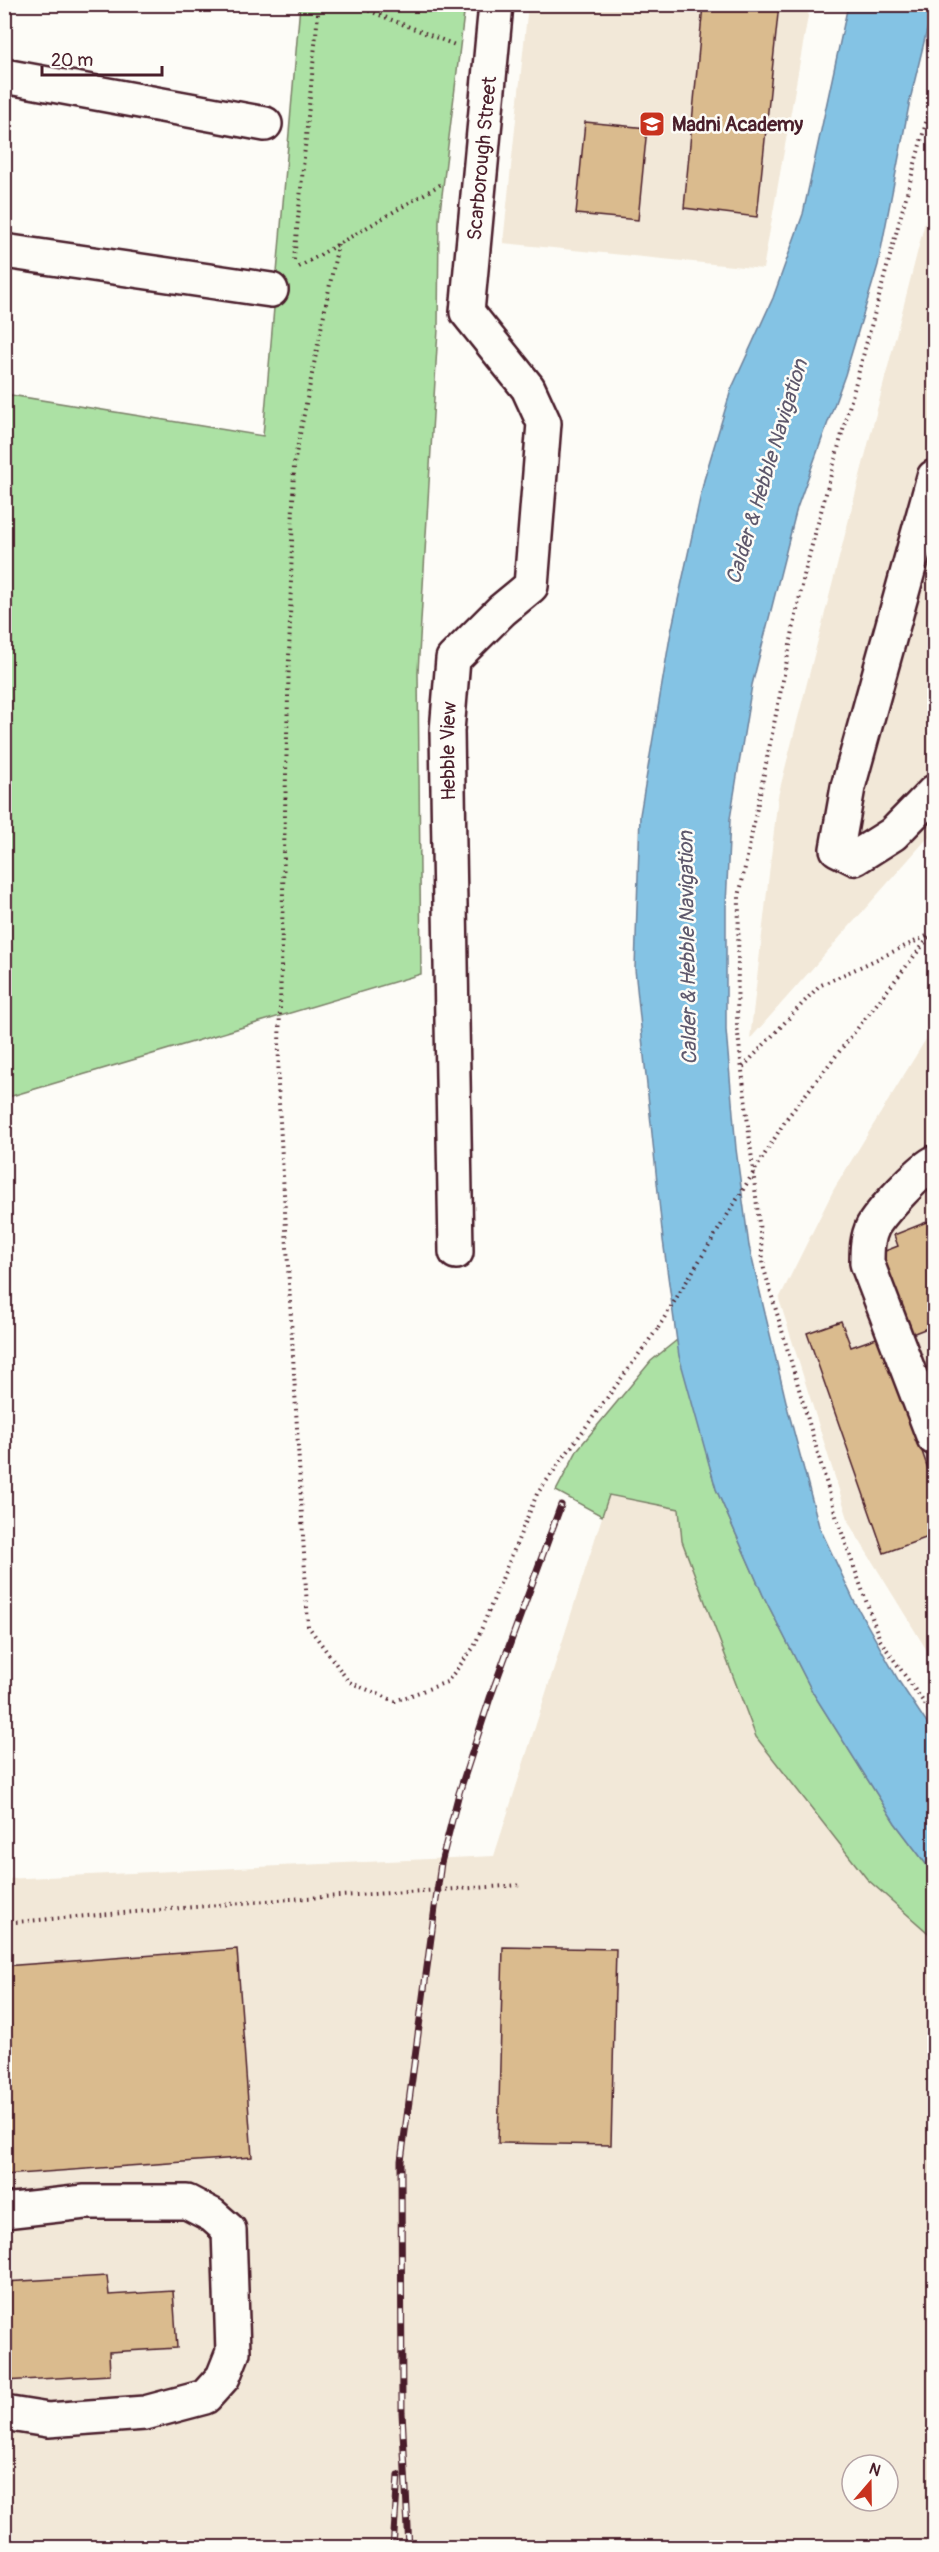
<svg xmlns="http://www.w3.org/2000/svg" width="939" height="2552" font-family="Pangolin,sans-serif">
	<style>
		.built { fill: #f2e8d8; fill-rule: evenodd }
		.green { fill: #ace1a4; stroke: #7b8068; stroke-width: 1.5 }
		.water { fill: #84c3e4; stroke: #6d819a; stroke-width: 1.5 }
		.building { fill: #dabb8e; stroke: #4a1f2b; stroke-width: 1.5 }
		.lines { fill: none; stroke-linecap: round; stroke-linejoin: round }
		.minor-casing { stroke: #4a1f2b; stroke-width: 38 }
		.path { stroke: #4a1f2b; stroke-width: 4; stroke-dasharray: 1.5 4.5; stroke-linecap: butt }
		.minor { stroke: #fdfcf7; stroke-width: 33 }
		.rail-casing { stroke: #4a1f2b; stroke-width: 7 }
		.rail { stroke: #fdfcf7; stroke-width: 4.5; stroke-dasharray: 14; stroke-linecap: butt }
		.path-bridge { stroke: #4a1f2b; stroke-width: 4; stroke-dasharray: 1.5 4.5; stroke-linecap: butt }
		.labels { text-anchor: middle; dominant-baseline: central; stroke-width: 5; stroke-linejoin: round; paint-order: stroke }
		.poi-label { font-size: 20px; font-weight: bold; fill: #4a1f2b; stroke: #fdfcf7; text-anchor: start }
		.street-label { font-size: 20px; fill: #4a1f2b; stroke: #fdfcf7 }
		.water-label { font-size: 21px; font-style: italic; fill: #5e586c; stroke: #fdfcf7 }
	</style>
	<rect width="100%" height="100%" fill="#fdfcf7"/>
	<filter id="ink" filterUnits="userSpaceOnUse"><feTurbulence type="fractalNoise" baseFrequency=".0167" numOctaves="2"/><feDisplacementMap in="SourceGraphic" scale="12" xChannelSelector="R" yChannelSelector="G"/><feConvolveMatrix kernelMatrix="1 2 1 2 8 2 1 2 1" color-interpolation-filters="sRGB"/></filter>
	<g filter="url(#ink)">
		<g class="built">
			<polygon points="528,5 810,5 763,269 503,243"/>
			<polygon points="934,187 934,833 924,842 750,1039 778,796"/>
			<polygon points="934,1026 934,1662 850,1525 779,1299 834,1189"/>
			<path d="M609,1495L679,1509L682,1541L756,1737L867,1879L934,1938V2547H5L4,1879L494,1856ZM852,2465H888V2501H852Z"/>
		</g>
		<g class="green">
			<polygon points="300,5 465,5 439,220 438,329 418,672 421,974 5,1098 4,394 263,436"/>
			<polygon points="677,1340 716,1489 763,1595 813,1693 895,1823 926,1864 934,1872 934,1938 867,1879 756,1737 682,1541 679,1509 609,1495 602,1516 556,1491 578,1449 651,1361"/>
		</g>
		<polygon class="water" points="848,5 933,5 910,100 878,265 845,375 797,508 752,685 730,819 726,905 726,1030 736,1149 749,1246 788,1410 819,1526 855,1603 900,1683 934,1734 934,1872 926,1864 895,1823 813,1693 763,1595 716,1489 679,1356 663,1240 635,969 640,815 670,637 704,480 731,390 773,298 803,214"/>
		<g class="building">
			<polygon points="696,4 779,4 757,217 684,208 703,5"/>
			<polygon points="585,122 647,128 638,220 576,214"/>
			<polygon points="934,1219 934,1337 930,1327 912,1334 880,1253 898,1246 894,1235"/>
			<polygon points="841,1321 851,1347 882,1336 934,1486 934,1535 884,1553 807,1333"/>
			<polygon points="503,1947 616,1949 611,2145 498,2143"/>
			<polygon points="237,1949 252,2157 4,2175 4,1966"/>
			<polygon points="107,2276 109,2295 173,2291 177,2348 109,2352 110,2375 4,2381 4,2282"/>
		</g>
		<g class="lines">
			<g class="minor-casing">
				<g id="minor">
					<polyline points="4,76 265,124"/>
					<polyline points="4,251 271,290"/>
					<polyline points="934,477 848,787 837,849 855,858 893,834 934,792"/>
					<path d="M934,1163C918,1172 883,1210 873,1226C867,1238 867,1250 867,1263L934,1438"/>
					<path id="s1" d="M456,1252L447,731L453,659L502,610L531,586L544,423L528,388L467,312L496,4"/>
					<polyline points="4,2211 85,2202 187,2202 212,2215 229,2230 233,2352 223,2377 205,2397 145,2413 48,2420 4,2413"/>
				</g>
			</g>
			<g class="path">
				<polyline points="352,4 455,45"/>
				<polyline points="934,93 805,571 739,897 737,1025 764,1269 837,1519 880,1640 934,1717"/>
				<polyline points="338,244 294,464 278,1085 308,1626 349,1682 395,1701 447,1682 474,1647 537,1494 658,1328"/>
				<polyline points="294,260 319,4"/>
				<polyline points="299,267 443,183"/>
				<polyline points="743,1067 819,986 929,935"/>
				<polyline points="787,1118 934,931"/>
				<polyline points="4,1923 290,1899"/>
			</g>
			<use href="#minor" class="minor"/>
			<g class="rail-casing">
				<g id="rail">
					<polyline points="393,2548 398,2475"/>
					<polyline points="409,2548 402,2412 401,2161 441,1863 459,1793 490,1698 561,1505"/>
				</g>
			</g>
			<use href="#rail" class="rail"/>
			<g class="path-bridge">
				<polyline points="658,1328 787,1118"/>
				<polyline points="290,1899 523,1885"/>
			</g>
		</g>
	</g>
	<defs>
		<g id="school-square" transform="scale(1.35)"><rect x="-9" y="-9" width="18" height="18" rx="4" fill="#c8321e" stroke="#fdfcf7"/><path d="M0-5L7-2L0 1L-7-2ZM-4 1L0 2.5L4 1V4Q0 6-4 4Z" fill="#fff"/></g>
	</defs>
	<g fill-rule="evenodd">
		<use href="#school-square" x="652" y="124"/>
	</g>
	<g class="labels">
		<g class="poi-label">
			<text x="672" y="124">Madni Academy</text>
		</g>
		<g class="street-label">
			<text stroke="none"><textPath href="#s1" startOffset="1154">Scarborough Street</textPath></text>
			<text stroke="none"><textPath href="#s1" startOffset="501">Hebble View</textPath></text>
		</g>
		<g class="water-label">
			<text transform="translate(767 472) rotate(-73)">Calder &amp; Hebble Navigation</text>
			<text transform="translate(688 948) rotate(-91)">Calder &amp; Hebble Navigation</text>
		</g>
	</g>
	<rect width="939" height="2552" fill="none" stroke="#fdfcf7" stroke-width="24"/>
	<rect x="12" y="12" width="915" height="2528" fill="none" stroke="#4a1f2b" stroke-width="2" filter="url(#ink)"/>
	<g transform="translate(870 2483) rotate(20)"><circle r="28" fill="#fdfcf7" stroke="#b5a4a5" stroke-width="1.5"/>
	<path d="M0-4.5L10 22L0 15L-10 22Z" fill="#c8321e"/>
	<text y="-9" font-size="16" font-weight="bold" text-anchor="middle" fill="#4a1f2b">N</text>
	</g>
	<path d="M42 66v9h120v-9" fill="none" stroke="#4a1f2b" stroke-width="3"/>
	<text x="51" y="66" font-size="18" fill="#4a1f2b" stroke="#fdfcf7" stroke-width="4.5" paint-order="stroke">20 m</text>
</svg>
